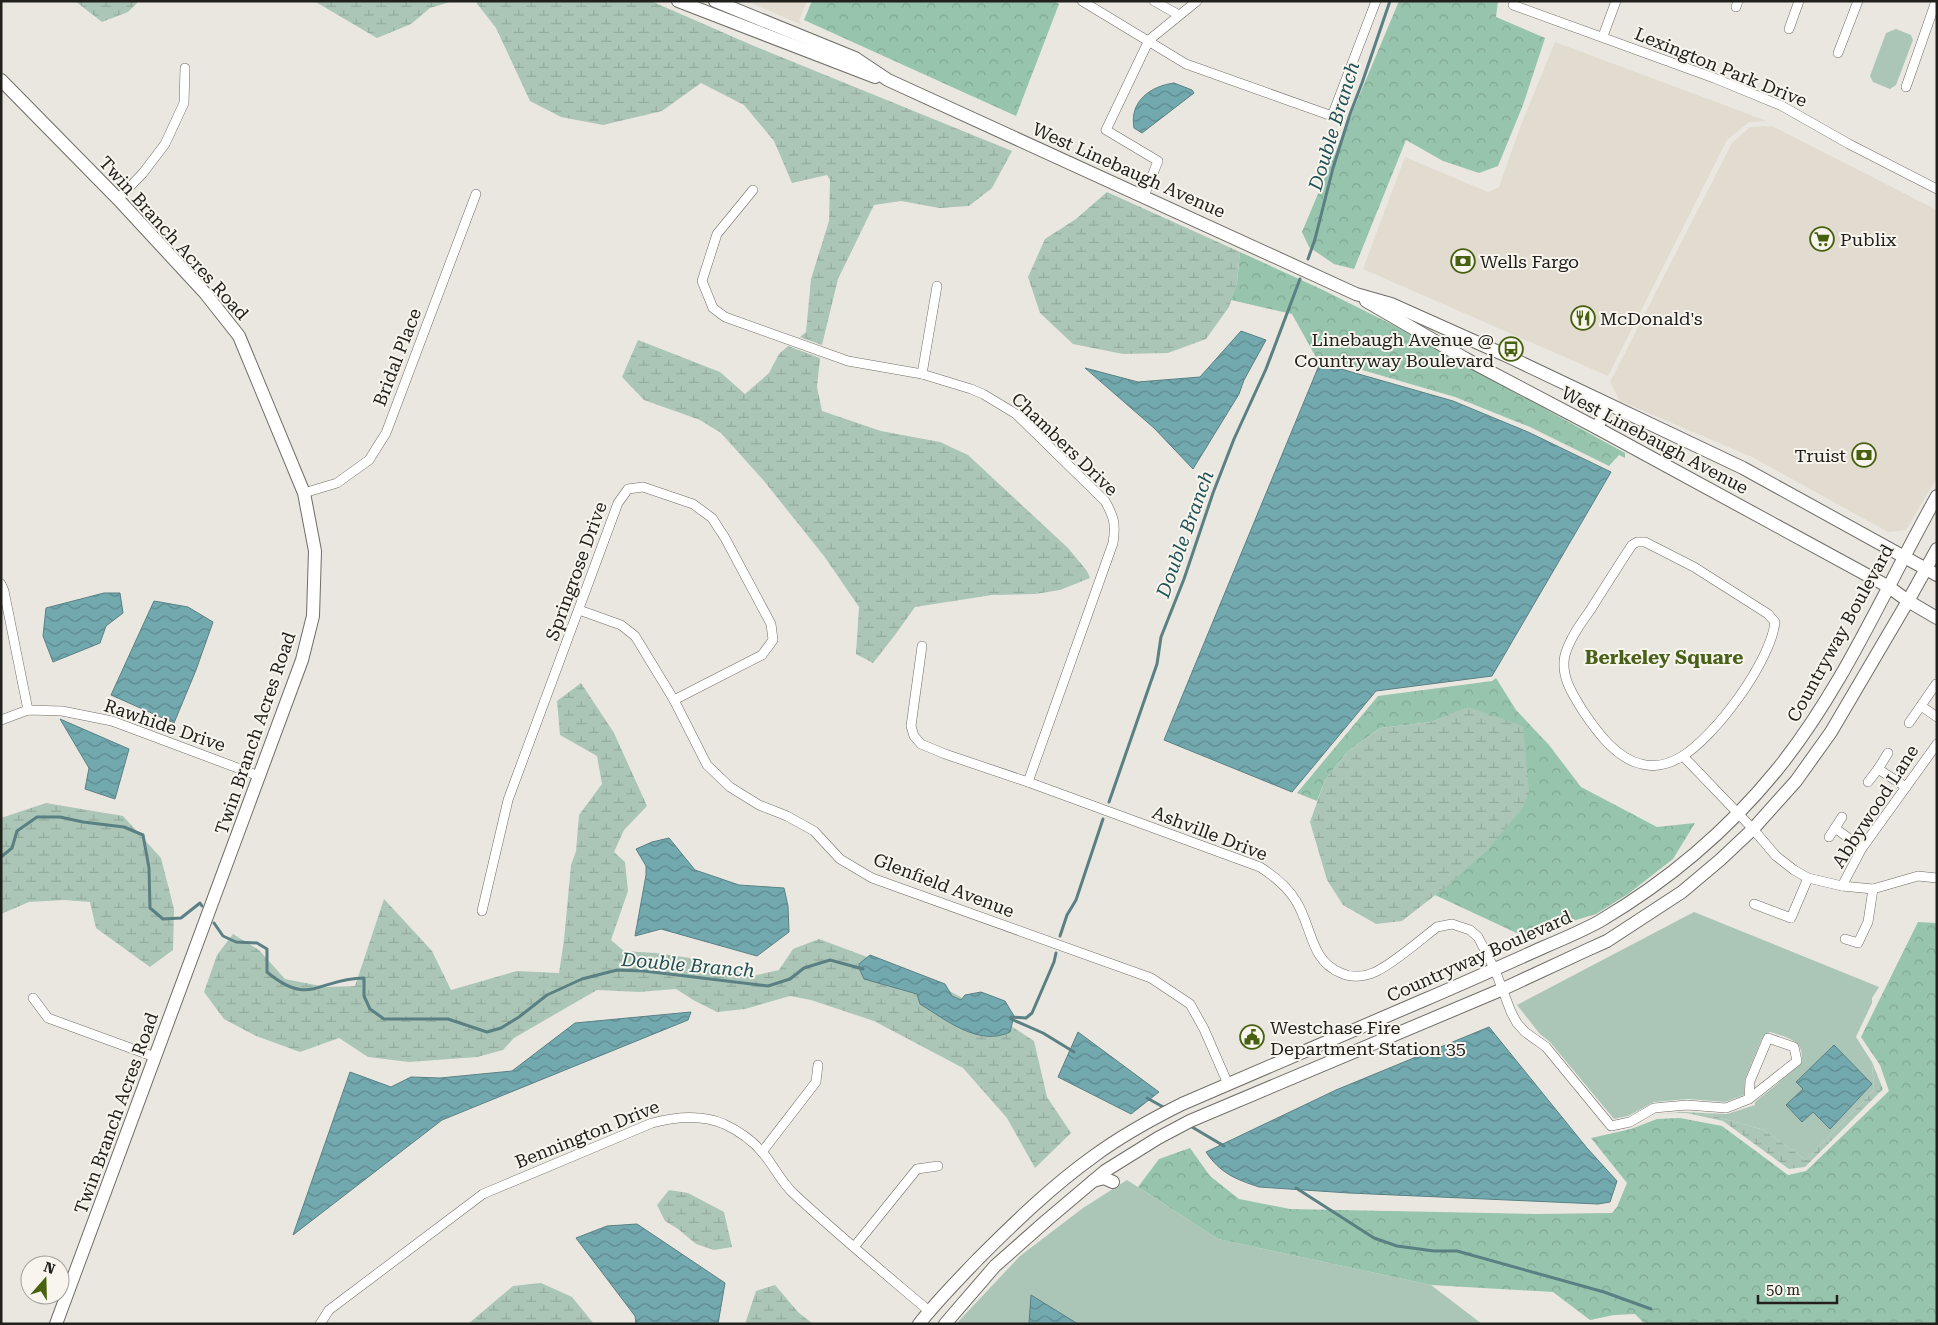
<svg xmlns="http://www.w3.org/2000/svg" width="1938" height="1325" font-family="'Roboto Serif',serif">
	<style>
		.built { fill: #e1dccf }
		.green { fill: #abc6b7 }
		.forest { fill: url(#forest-crowns) }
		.wetland { fill: url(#wetland-marsh) }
		.water { fill: url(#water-waves); stroke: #5a8083 }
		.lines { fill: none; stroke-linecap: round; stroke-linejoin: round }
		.stream { stroke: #5a8083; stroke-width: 3 }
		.street-casing { stroke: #6f6d67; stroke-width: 10 }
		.secondary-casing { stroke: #6f6d67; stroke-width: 14 }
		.street { stroke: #fff; stroke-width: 9 }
		.secondary { stroke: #fff; stroke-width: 12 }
		.labels { text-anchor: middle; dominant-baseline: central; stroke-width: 4; stroke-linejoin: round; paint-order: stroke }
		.street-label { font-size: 18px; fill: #21201d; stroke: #f7f5ee }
		.poi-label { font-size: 18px; fill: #21201d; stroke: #f7f5ee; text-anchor: start }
		.water-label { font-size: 19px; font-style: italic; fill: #205156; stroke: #f7f5ee }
		.neighbourhood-label { font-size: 19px; font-weight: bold; fill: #496018; stroke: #f7f5ee }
	</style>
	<defs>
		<pattern id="forest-crowns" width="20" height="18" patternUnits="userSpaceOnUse" patternTransform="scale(1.25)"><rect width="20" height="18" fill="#97c4ac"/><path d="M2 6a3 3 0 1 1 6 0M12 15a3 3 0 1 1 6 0" fill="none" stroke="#82a894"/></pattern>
		<pattern id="wetland-marsh" width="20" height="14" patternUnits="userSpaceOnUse" patternTransform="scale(1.25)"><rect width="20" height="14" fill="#abc6b7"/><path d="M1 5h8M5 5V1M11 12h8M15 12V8" fill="none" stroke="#93aa9d"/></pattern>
		<pattern id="water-waves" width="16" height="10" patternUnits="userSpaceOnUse" patternTransform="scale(1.25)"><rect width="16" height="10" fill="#72a9af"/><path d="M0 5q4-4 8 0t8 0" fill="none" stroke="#5d898e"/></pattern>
	</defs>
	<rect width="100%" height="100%" fill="#eae7e1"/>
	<g class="built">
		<polygon points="746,1 807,1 799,20 801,24 805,26"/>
		<polygon points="1555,42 1767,121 1749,122 1727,140 1608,376 1363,269 1405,157 1488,192 1499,187 1521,125"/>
		<polygon points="1772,126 1937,210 1937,478 1906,530 1888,532 1752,457 1620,401 1610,382 1732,143 1750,127"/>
	</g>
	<g class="green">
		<polygon points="1896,29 1911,35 1913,40 1896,85 1890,89 1873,82 1870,76 1886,33"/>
		<path d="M1694,912L1879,987L1872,998V1003L1856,1037L1872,1062L1874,1090L1806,1160L1764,1130L1703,1113L1727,1114L1755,1105V1102L1800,1065C1808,1041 1788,1038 1770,1032L1763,1036L1745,1079L1744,1095L1725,1102L1688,1099L1654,1102L1628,1116L1614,1119L1550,1042L1540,1034L1517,1005Z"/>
		<polygon points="1127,1180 1218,1239 1431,1285 1482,1324 956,1324 1020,1256 1083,1208"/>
	</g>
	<g class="forest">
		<polygon points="812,1 1054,1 1059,4 1016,116 804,20"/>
		<polygon points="1399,1 1498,1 1496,17 1545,38 1523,105 1498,166 1479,173 1443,161 1406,140 1354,269 1334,264 1309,247 1302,232"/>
		<polygon points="1240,252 1321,289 1393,325 1625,453 1625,458 1619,455 1609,466 1530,427 1455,397 1321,358 1317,359 1292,314 1231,300 1237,283"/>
		<polygon points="1496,678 1516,710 1549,745 1581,787 1657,827 1695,823 1673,859 1628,894 1596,914 1523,936 1435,895 1488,849 1468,708 1431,722 1380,728 1347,752 1325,780 1317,801 1297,793 1378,696 1492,681"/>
		<polygon points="1918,922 1937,923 1937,1324 1645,1324 1635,1314 1614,1315 1590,1320 1553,1292 1431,1285 1218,1239 1138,1187 1159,1159 1190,1148 1210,1176 1239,1199 1290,1209 1536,1214 1612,1213 1617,1207 1627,1183 1591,1138 1631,1129 1657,1119 1680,1118 1722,1126 1788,1175 1806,1171 1889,1091 1880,1065 1861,1037"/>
	</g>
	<g class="wetland">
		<polygon points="75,1 139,1 128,12 102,22"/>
		<polygon points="314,1 453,1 430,8 411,24 377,38"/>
		<polygon points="475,1 651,1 754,46 1012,151 992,188 969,206 939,208 901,201 874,205 838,279 822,345 800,337 806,332 811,279 829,221 830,180 827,175 792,183 774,141 744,105 701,83 662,111 603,125 561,117 530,101 496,28"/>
		<polygon points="1107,192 1240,252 1237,283 1229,307 1206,339 1168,353 1123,354 1073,344 1040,313 1028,277 1045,239 1076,219"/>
		<polygon points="638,340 720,372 745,394 769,373 779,354 788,346 820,358 817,387 822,411 881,431 940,442 968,455 1068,548 1087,571 1090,578 1060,590 1035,594 992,595 915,607 895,635 873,663 856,654 859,607 824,556 764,481 721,433 700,420 644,400 622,377"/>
		<polygon points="581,683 614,733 647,806 624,830 614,852 625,862 628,891 611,940 624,951 656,953 690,958 720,968 757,975 779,970 793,949 819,939 929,980 994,1015 1034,1041 1047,1097 1071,1133 1035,1168 1007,1118 963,1068 874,1021 811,1000 790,996 745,1009 717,1012 695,1001 676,989 639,992 597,990 514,1038 503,1050 477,1057 409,1062 368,1057 339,1038 300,1052 256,1036 224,1019 204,992 217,955 233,934 259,950 285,979 326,987 355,986 384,899 432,951 451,990 517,971 559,973 564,940 571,865 576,851 579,815 602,784 597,756 560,735 557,701"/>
		<polygon points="1468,707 1523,726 1529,792 1522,809 1488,849 1447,886 1402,921 1376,924 1343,905 1327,880 1310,822 1325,780 1347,752 1380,728 1431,722"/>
		<polygon points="46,803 123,816 161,858 174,909 173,950 150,967 96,928 90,902 64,900 29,902 1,914 1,818"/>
		<polygon points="1872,1062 1883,1089 1805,1167 1789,1169 1723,1121 1682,1112 1654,1115 1686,1112 1703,1113 1764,1130 1806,1160 1874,1090"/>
		<polygon points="669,1190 688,1193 724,1212 732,1247 714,1250 696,1244 678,1229 665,1221 657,1205"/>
		<polygon points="541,1283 572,1297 594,1324 468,1324 513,1286"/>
		<polygon points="775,1285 798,1312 813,1324 745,1324 756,1291"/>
	</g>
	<g class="water">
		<path d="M1174,83L1192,90L1194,93L1142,133L1134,128C1129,101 1151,86 1174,83Z"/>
		<polygon points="1241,331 1266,340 1244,380 1239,394 1193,469 1154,428 1085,368 1138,382 1200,377"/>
		<polygon points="1320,363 1453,401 1528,432 1611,472 1492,676 1376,691 1292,792 1164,740"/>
		<polygon points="104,593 120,593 123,613 106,626 100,643 53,662 43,636 46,608"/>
		<polygon points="154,601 188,607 213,622 196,670 174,723 111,695"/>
		<polygon points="60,719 129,749 115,799 85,789 89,768"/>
		<polygon points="669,838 695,870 739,885 784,888 788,906 789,932 757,956 661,929 635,936 646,875 646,866 636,849 652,842"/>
		<path d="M870,955L945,984L952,996L961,1000L965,995L981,992L1005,1001L1014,1016L1010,1032C979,1047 946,1020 920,1004L917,994L864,979L859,968V964Z"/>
		<polygon points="691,1012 688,1020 442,1120 293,1235 350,1072 391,1087 411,1077 440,1078 512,1071 575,1023"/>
		<path d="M1489,1027L1587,1148L1617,1181L1610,1202L1598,1204L1349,1193L1259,1187C1235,1179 1220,1173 1206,1152L1336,1090Z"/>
		<polygon points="1078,1032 1159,1092 1131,1114 1058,1077"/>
		<polygon points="1834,1045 1872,1084 1830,1129 1813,1112 1802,1122 1786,1105 1803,1089 1796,1082"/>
		<polygon points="637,1224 725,1283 718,1324 636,1324 635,1316 576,1238 607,1226"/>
		<polygon points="1031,1295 1078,1324 1029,1324"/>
	</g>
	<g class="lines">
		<g class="stream">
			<polyline points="1308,259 1315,239 1333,168 1350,114 1362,83 1390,1"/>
			<polyline points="1109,802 1157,664 1161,637 1184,579 1213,493 1234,439 1266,369 1300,279"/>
			<polyline points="1,857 12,848 17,831 37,817 60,817 83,822 124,827 143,835 149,868 150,908 163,919 181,918 200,903 202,906"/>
			<path d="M214,923L223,936L236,942L257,943L267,949V972C310,1008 319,978 364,978V996L370,1009L384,1019H448L487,1032L501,1028L519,1017L547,995L582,979L617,970L644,971L768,986L790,979L804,968L830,960L863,969"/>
			<polyline points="1060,936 1067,915 1076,900 1103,819"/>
			<polyline points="1011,1017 1026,1018 1032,1013 1054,962 1056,953"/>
			<polyline points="1011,1019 1043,1033 1074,1052"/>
			<polyline points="1147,1098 1165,1108"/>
			<polyline points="1192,1127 1224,1146"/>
			<polyline points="1296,1188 1374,1238 1397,1246 1434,1251 1457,1251 1604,1292 1651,1309"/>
		</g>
		<g class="street-casing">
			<g id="street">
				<polyline points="1082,1 1186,64 1332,116 1376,1"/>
				<polyline points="1154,1 1179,15"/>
				<polyline points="1513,5 1714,78 1782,106 1849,144 1937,189"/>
				<polyline points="1736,7 1738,1"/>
				<polyline points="1789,29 1799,1"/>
				<polyline points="1603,36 1616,1"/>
				<polyline points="1838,53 1858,1"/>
				<polyline points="1906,87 1936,1"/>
				<path d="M753,190L717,234L702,281L713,308L725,317L848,361L922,374L971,389L983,394L1016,414L1105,501C1114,517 1116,524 1113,543L1028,782"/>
				<polyline points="1144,196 1158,161 1106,130 1149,40 1197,1"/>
				<polyline points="118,199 143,173 165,144 184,103 185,68"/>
				<polyline points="922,374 937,286"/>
				<polyline points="304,493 337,483 369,460 386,433 476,194"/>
				<path d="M1637,542H1645L1694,567L1768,614L1775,622C1771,661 1715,737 1681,757C1669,764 1655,768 1641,764C1616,758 1597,732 1583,711C1573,695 1560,676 1565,655C1570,638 1581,623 1591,609C1605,587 1618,566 1632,545Z"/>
				<polyline points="1,584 4,591 28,710"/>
				<polyline points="579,610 621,625 635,636 674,700 707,765 730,787 759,805 787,816 814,831 840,859 872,878 1151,978 1190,1004 1204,1029 1228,1084"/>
				<path d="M922,646L911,726L914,736L921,744L945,754L1028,782L1260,867C1274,876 1287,886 1296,901C1312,926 1310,961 1341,973C1351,978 1364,977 1375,972C1393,964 1420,940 1437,927L1452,924L1470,930L1478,937L1495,970L1511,1012L1517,1023L1525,1032L1546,1047L1611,1126L1630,1122L1654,1108L1687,1105L1726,1108L1749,1099L1797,1061L1794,1047L1768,1038L1750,1081L1749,1099"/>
				<polyline points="1921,706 1937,717"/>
				<polyline points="1,720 28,710 62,711 112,721 259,776"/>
				<polyline points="1909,723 1936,684"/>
				<polyline points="1888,753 1878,769 1906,787"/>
				<polyline points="1683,756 1753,829 1776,856 1794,870 1808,878 1842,886 1873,889 1918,876 1937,878"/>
				<polyline points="1868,782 1878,769"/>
				<polyline points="1842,817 1835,828 1862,848"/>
				<polyline points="1829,837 1835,828"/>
				<polyline points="1842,886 1862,848 1937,744"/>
				<polyline points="1754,904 1791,918 1808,878"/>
				<polyline points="482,911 508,800 618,503 628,489 643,487 693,504 712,518 725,538 771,624 773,640 762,655 674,700"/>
				<polyline points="1845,939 1858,943 1868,922 1873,889"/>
				<polyline points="33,998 48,1018 155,1057"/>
				<polyline points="762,1152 816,1082 818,1065"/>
				<polyline points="854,1247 917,1169 938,1166"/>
				<path d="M320,1324L329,1310L483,1194L652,1123C675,1117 701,1114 724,1124C739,1131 753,1141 763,1153C774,1166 781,1182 793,1193C837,1234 883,1272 929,1311"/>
			</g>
		</g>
		<g class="secondary-casing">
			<g id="secondary">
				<polyline points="678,1 875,77"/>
				<polyline points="715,1 855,58 888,80 1356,294 1391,304 1505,355 1743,468 1937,575"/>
				<polyline points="1,80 118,199 205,293 239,336 304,493 315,551 313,616 302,660 56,1324"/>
				<polyline points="1366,301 1466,359 1597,428 1889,587 1908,601 1937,618"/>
				<polyline points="1597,428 1608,405"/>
				<polyline points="1093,1181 1104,1178 1113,1182"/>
				<path d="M919,1324C937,1301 958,1280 978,1259C1014,1223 1052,1186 1094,1156C1121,1136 1152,1119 1182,1104C1262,1069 1343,1035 1424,1000C1464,983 1504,965 1544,947C1563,939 1582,931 1600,921C1666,882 1727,831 1776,771C1843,689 1885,588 1937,496"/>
				<polyline points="945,1324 995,1266 1047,1220 1105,1171 1158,1138 1190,1121 1503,989 1587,950 1607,941 1682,892 1720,860 1753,829 1796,781 1831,732 1908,601 1937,549"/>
			</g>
		</g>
		<use href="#street" class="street"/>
		<use href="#secondary" class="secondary"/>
	</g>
	<defs>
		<g id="supermarket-ring" transform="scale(1.25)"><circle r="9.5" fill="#f7f5ee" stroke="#48610e" stroke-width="1.5"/><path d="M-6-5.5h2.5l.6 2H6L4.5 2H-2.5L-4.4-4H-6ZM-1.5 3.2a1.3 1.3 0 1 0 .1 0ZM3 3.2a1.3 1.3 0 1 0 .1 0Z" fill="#48610e"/></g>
		<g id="bank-ring" transform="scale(1.25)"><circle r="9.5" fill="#f7f5ee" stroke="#48610e" stroke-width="1.5"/><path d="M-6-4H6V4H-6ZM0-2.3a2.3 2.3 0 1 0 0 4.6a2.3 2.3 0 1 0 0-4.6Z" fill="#48610e"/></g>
		<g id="restaurant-ring" transform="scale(1.25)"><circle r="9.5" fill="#f7f5ee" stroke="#48610e" stroke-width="1.5"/><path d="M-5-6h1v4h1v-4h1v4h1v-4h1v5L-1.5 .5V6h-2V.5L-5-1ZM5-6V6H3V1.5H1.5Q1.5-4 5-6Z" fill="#48610e"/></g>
		<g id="bus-ring" transform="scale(1.25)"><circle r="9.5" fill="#f7f5ee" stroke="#48610e" stroke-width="1.5"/><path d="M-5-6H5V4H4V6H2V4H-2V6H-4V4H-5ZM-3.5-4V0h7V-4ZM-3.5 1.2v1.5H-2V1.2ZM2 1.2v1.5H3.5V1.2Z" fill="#48610e"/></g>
		<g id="civic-ring" transform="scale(1.25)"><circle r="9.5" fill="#f7f5ee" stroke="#48610e" stroke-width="1.5"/><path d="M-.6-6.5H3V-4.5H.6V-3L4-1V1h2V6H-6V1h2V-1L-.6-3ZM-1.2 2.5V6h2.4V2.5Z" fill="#48610e"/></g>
	</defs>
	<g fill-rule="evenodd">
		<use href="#supermarket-ring" x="1822" y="239"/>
		<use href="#bank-ring" x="1463" y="261"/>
		<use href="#restaurant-ring" x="1583" y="318"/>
		<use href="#bus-ring" x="1511" y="349"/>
		<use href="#bank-ring" x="1864" y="455"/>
		<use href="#civic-ring" x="1252" y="1037"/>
	</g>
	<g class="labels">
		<g class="street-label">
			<text transform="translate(1721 67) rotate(22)">Lexington Park Drive</text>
			<text transform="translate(1129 170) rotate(24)">West Linebaugh Avenue</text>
			<text transform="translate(174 238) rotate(48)">Twin Branch Acres Road</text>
			<text transform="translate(397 357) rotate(-69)">Bridal Place</text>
			<text transform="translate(1655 440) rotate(28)">West Linebaugh Avenue</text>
			<text transform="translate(1065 444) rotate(44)">Chambers Drive</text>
			<text transform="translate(576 571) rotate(-70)">Springrose Drive</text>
			<text transform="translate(1840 633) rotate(-61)">Countryway Boulevard</text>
			<text transform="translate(165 725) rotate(19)">Rawhide Drive</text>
			<text transform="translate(255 733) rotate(-71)">Twin Branch Acres Road</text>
			<text transform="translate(1875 806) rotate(-57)">Abbywood Lane</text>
			<text transform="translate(1210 833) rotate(21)">Ashville Drive</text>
			<text transform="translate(944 885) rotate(21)">Glenfield Avenue</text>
			<text transform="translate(1479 956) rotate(-24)">Countryway Boulevard</text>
			<text transform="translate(116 1113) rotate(-70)">Twin Branch Acres Road</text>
			<text transform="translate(587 1134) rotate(-22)">Bennington Drive</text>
		</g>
		<g class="poi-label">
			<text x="1840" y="239">Publix</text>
			<text x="1480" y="261">Wells Fargo</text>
			<text x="1600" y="318">McDonald's</text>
			<text x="1494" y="339" text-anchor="end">Linebaugh Avenue @<tspan x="1494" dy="21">Countryway Boulevard</tspan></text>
			<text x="1846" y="455" text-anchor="end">Truist</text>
			<text x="1270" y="1027">Westchase Fire<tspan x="1270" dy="21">Department Station 35</tspan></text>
		</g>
		<g class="water-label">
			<text transform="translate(1334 126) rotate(-73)">Double Branch</text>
			<text transform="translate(1185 534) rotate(-70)">Double Branch</text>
			<text transform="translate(688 965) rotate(5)">Double Branch</text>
		</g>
		<g class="neighbourhood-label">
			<text x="1664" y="657">Berkeley Square</text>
		</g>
	</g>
	<rect width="1938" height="1325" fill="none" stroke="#21201d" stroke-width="5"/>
	<g transform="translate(45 1280) rotate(20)"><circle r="24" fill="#f7f5ee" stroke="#a1a09a"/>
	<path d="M0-4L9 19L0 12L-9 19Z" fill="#48610e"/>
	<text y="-8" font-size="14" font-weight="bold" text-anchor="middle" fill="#21201d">N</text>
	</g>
	<path d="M1758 1295v8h79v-8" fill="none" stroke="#21201d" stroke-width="2.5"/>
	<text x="1766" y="1295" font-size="15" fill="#21201d" stroke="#f7f5ee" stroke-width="4" paint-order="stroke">50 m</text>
</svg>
